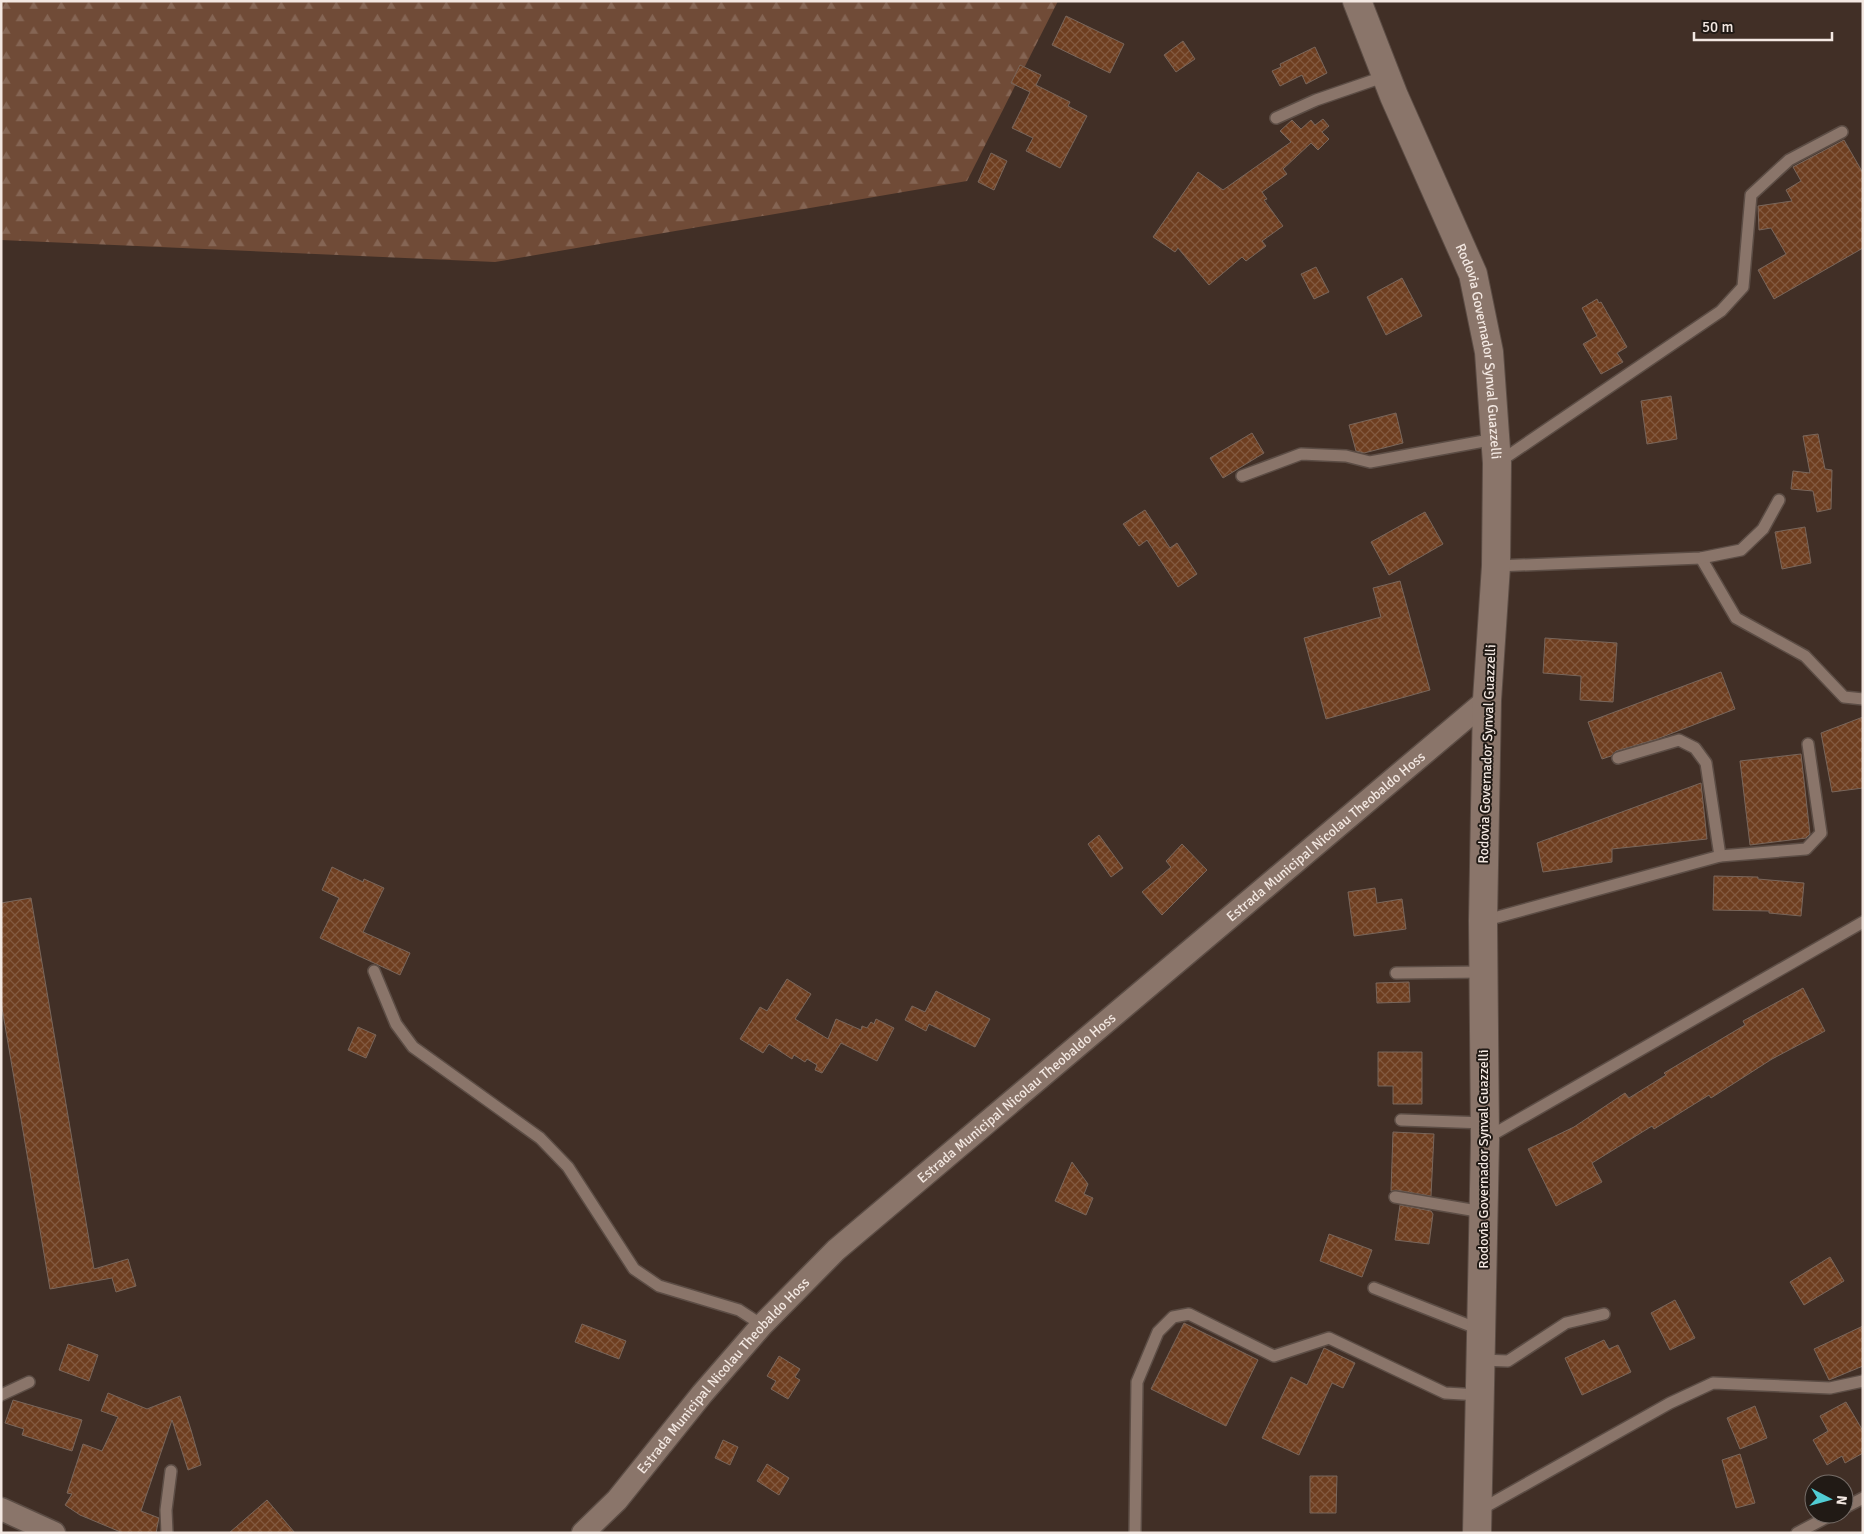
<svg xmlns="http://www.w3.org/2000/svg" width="1864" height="1534" font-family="Signika,sans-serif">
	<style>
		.forest { fill: url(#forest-firs) }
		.building { fill: url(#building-cross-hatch); stroke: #79665b }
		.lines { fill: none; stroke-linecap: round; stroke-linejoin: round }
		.service-casing { stroke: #5c4d45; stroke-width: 14 }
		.minor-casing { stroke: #5c4d45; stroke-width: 25 }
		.secondary-casing { stroke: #5c4d45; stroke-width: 30 }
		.service { stroke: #8a756a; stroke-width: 11 }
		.minor { stroke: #8a756a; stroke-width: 22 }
		.secondary { stroke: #8a756a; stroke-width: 28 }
		.labels { text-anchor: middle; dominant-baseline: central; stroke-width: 4; stroke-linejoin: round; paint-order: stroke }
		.street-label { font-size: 14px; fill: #f3e8e2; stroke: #211a15 }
	</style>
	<defs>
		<pattern id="forest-firs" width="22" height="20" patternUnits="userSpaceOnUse" patternTransform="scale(1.25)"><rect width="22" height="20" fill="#704b37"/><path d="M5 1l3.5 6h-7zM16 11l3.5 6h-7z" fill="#856554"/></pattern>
		<pattern id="building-cross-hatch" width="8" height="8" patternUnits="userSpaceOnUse" patternTransform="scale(1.25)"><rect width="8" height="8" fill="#6e3e20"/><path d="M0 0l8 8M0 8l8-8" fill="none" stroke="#835a40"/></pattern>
	</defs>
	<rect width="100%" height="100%" fill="#412f26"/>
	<polygon class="forest" points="1,1 1058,1 967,181 495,262 1,240"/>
	<g class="building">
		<polygon points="1066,16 1124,44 1110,73 1052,45"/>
		<polygon points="1183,41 1195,59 1176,72 1164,55"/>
		<polygon points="1315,47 1327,73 1306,84 1302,75 1280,86 1272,71 1281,67 1280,64"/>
		<polygon points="1020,65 1041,75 1036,85 1070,102 1068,106 1087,116 1060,168 1026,151 1033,138 1012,128 1030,92 1011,83"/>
		<polygon points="1323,119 1329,126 1322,132 1329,139 1318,150 1311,143 1283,169 1287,174 1262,192 1267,199 1264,200 1283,226 1262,241 1266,246 1246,261 1242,257 1209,285 1178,248 1175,252 1153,237 1198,172 1223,190 1291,142 1280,131 1292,120 1301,129 1311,120 1315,125"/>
		<polygon points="1844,140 1863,173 1863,248 1774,299 1758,270 1786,254 1771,228 1759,230 1758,206 1792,201 1786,190 1801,181 1793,167"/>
		<polygon points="991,153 1007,161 994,190 978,182"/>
		<polygon points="1316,267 1329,292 1314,299 1301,274"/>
		<polygon points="1402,278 1422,316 1386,335 1367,297"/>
		<polygon points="1597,299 1599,303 1601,302 1627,347 1617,353 1623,362 1601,374 1583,344 1597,336 1582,308"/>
		<polygon points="1671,396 1677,439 1647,444 1641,401"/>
		<polygon points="1396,413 1403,443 1364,453 1356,451 1349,425"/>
		<polygon points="1252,433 1264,453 1223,478 1210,458"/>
		<polygon points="1818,434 1825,469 1832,470 1831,509 1817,512 1813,491 1791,489 1793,471 1810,473 1803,436"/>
		<polygon points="1145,510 1170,548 1177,543 1197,574 1178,587 1147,540 1139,546 1123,524"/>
		<polygon points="1425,512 1443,544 1389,575 1371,542"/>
		<polygon points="1805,527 1811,563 1782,569 1775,532"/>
		<polygon points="1400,581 1430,690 1326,719 1304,638 1381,617 1373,588"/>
		<polygon points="1545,638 1617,643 1613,702 1580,700 1581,676 1543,673"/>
		<polygon points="1721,672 1735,709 1657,739 1616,751 1611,756 1602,759 1588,722"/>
		<polygon points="1863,717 1863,788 1832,792 1821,733"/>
		<polygon points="1801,754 1810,834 1806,838 1750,845 1740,761"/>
		<polygon points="1701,783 1707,839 1612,849 1612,862 1543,872 1537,843"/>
		<polygon points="1099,835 1123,868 1111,877 1088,844"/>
		<polygon points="1182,844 1207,870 1162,915 1142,892 1171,867 1166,861"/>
		<polygon points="332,867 363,882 364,879 384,888 363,932 410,953 400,975 320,938 339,898 322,890"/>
		<polygon points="1714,876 1758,877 1758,879 1804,883 1801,916 1769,913 1769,911 1713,910"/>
		<polygon points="1375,888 1377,903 1402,899 1406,929 1354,936 1348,892"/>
		<polygon points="31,898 94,1269 128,1259 136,1286 116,1292 112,1278 50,1289 1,1002 1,903"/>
		<polygon points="787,979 811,994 795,1019 828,1039 836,1019 861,1030 862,1026 867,1028 871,1022 874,1024 876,1019 894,1028 877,1061 841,1043 822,1073 815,1070 817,1065 807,1059 805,1062 794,1055 792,1059 769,1044 763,1053 740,1039 760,1007 767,1011"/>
		<polygon points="1409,982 1410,1002 1377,1003 1376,983"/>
		<polygon points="1803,988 1825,1031 1772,1059 1711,1098 1709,1095 1654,1129 1652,1126 1592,1163 1602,1182 1556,1206 1528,1149 1574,1127 1625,1093 1629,1098 1666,1075 1664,1073 1745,1025 1743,1021"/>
		<polygon points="936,991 990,1019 975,1047 929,1024 926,1031 905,1020 912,1006 925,1012"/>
		<polygon points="358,1027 376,1035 366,1058 348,1050"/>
		<polygon points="1378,1052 1422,1052 1422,1104 1393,1104 1393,1086 1378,1086"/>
		<polygon points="1393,1132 1434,1134 1431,1196 1396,1190 1391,1191"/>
		<polygon points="1072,1162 1088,1184 1084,1194 1093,1198 1086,1215 1055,1201"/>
		<polygon points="1400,1205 1431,1211 1433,1214 1429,1244 1395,1240"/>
		<polygon points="1329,1234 1372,1250 1362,1277 1320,1261"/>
		<polygon points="1830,1257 1844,1281 1804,1305 1790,1282"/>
		<polygon points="1675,1300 1695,1338 1670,1350 1651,1313"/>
		<polygon points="1184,1323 1258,1360 1226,1426 1151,1389"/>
		<polygon points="582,1324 626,1341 619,1359 575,1342"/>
		<polygon points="1863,1326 1863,1366 1829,1380 1814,1349"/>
		<polygon points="1604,1340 1609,1349 1618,1345 1631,1372 1582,1395 1565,1358"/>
		<polygon points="68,1344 98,1355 89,1381 59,1370"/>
		<polygon points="1324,1348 1355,1363 1343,1388 1332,1383 1299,1455 1262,1438 1291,1377 1307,1385"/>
		<polygon points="779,1356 800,1369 795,1377 800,1380 788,1399 771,1389 776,1381 767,1376"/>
		<polygon points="108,1393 147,1409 180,1396 191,1430 201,1465 188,1470 172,1420 141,1511 159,1518 156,1533 123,1533 80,1515 65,1505 72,1494 67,1493 83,1444 102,1451 118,1417 101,1411"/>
		<polygon points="13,1400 82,1420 72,1451 22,1435 24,1429 5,1423"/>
		<polygon points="1846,1402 1863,1431 1863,1453 1845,1463 1842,1456 1827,1465 1813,1440 1828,1431 1820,1416"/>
		<polygon points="1755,1406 1767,1438 1740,1449 1727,1418"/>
		<polygon points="723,1440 738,1447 730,1465 715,1458"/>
		<polygon points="1740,1454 1755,1503 1736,1508 1722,1460"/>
		<polygon points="767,1464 789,1478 779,1495 757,1481"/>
		<polygon points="1310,1476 1337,1476 1336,1513 1310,1513"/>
		<polygon points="267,1500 295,1533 229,1533"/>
	</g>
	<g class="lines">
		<g class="service-casing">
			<g id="service">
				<polyline points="1276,118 1316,100 1386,76"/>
				<polyline points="1499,462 1721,311 1743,287 1751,195 1789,160 1842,132"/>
				<polyline points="1242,476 1301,454 1346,456 1370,462 1495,439"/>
				<polyline points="1701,558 1736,618 1805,656 1844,697 1863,699"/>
				<polyline points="1496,566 1701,558 1741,550 1763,529 1779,500"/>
				<polyline points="1618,758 1679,740 1695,748 1706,763 1720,856"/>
				<polyline points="1483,921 1720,856 1806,849 1821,833 1808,744"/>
				<polyline points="374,971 396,1024 413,1047 540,1138 568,1167 634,1269 659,1286 739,1310 762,1325"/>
				<polyline points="1396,973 1483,972"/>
				<polyline points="1401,1120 1485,1123"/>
				<polyline points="1485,1139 1863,922"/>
				<polyline points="1395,1197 1483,1212"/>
				<polyline points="1374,1288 1481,1330"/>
				<polyline points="1481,1360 1508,1361 1566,1323 1604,1314"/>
				<polyline points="1,1395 29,1382"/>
				<polyline points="1844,1508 1863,1498"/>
				<polyline points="1478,1511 1670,1403 1713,1383 1830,1388 1863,1381"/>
				<polyline points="167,1533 166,1510 171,1471"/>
				<polyline points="1135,1533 1137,1382 1158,1332 1173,1317 1189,1314 1274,1356 1329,1338 1445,1393 1480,1395"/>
				<polyline points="1797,1533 1833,1514"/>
			</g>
		</g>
		<g class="minor-casing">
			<g id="minor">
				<polyline points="1,1509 54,1533"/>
				<path id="s1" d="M583,1533L617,1500L702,1394L762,1325L836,1250L1487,700"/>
			</g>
		</g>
		<g class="secondary-casing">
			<g id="secondary">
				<path id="s2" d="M1357,1L1394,96L1473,274L1489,352L1497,463L1496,566L1487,700L1483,921L1485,1140L1477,1533"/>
			</g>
		</g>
		<use href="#service" class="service"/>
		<use href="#minor" class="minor"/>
		<use href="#secondary" class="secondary"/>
	</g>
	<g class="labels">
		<g class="street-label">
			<text stroke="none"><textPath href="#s2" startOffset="374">Rodovia Governador Synval Guazzelli</textPath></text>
			<text transform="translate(1487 754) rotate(-88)">Rodovia Governador Synval Guazzelli</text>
			<text stroke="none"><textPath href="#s1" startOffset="1021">Estrada Municipal Nicolau Theobaldo Hoss</textPath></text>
			<text stroke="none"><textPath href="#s1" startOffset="616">Estrada Municipal Nicolau Theobaldo Hoss</textPath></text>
			<text transform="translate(1483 1159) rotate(-90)">Rodovia Governador Synval Guazzelli</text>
			<text stroke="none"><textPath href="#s1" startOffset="211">Estrada Municipal Nicolau Theobaldo Hoss</textPath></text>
		</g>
	</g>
	<rect width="1864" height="1534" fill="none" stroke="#f3e8e2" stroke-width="5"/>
	<g transform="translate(1829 1499) rotate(96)"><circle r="24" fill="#211a15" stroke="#756c67"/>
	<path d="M0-4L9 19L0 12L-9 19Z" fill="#51ccd3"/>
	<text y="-8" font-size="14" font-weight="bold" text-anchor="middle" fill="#f3e8e2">N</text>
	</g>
	<path d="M1694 32v8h138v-8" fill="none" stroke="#f3e8e2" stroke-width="2.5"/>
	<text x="1702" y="32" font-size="15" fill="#f3e8e2" stroke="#211a15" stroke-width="4" paint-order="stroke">50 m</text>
</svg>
